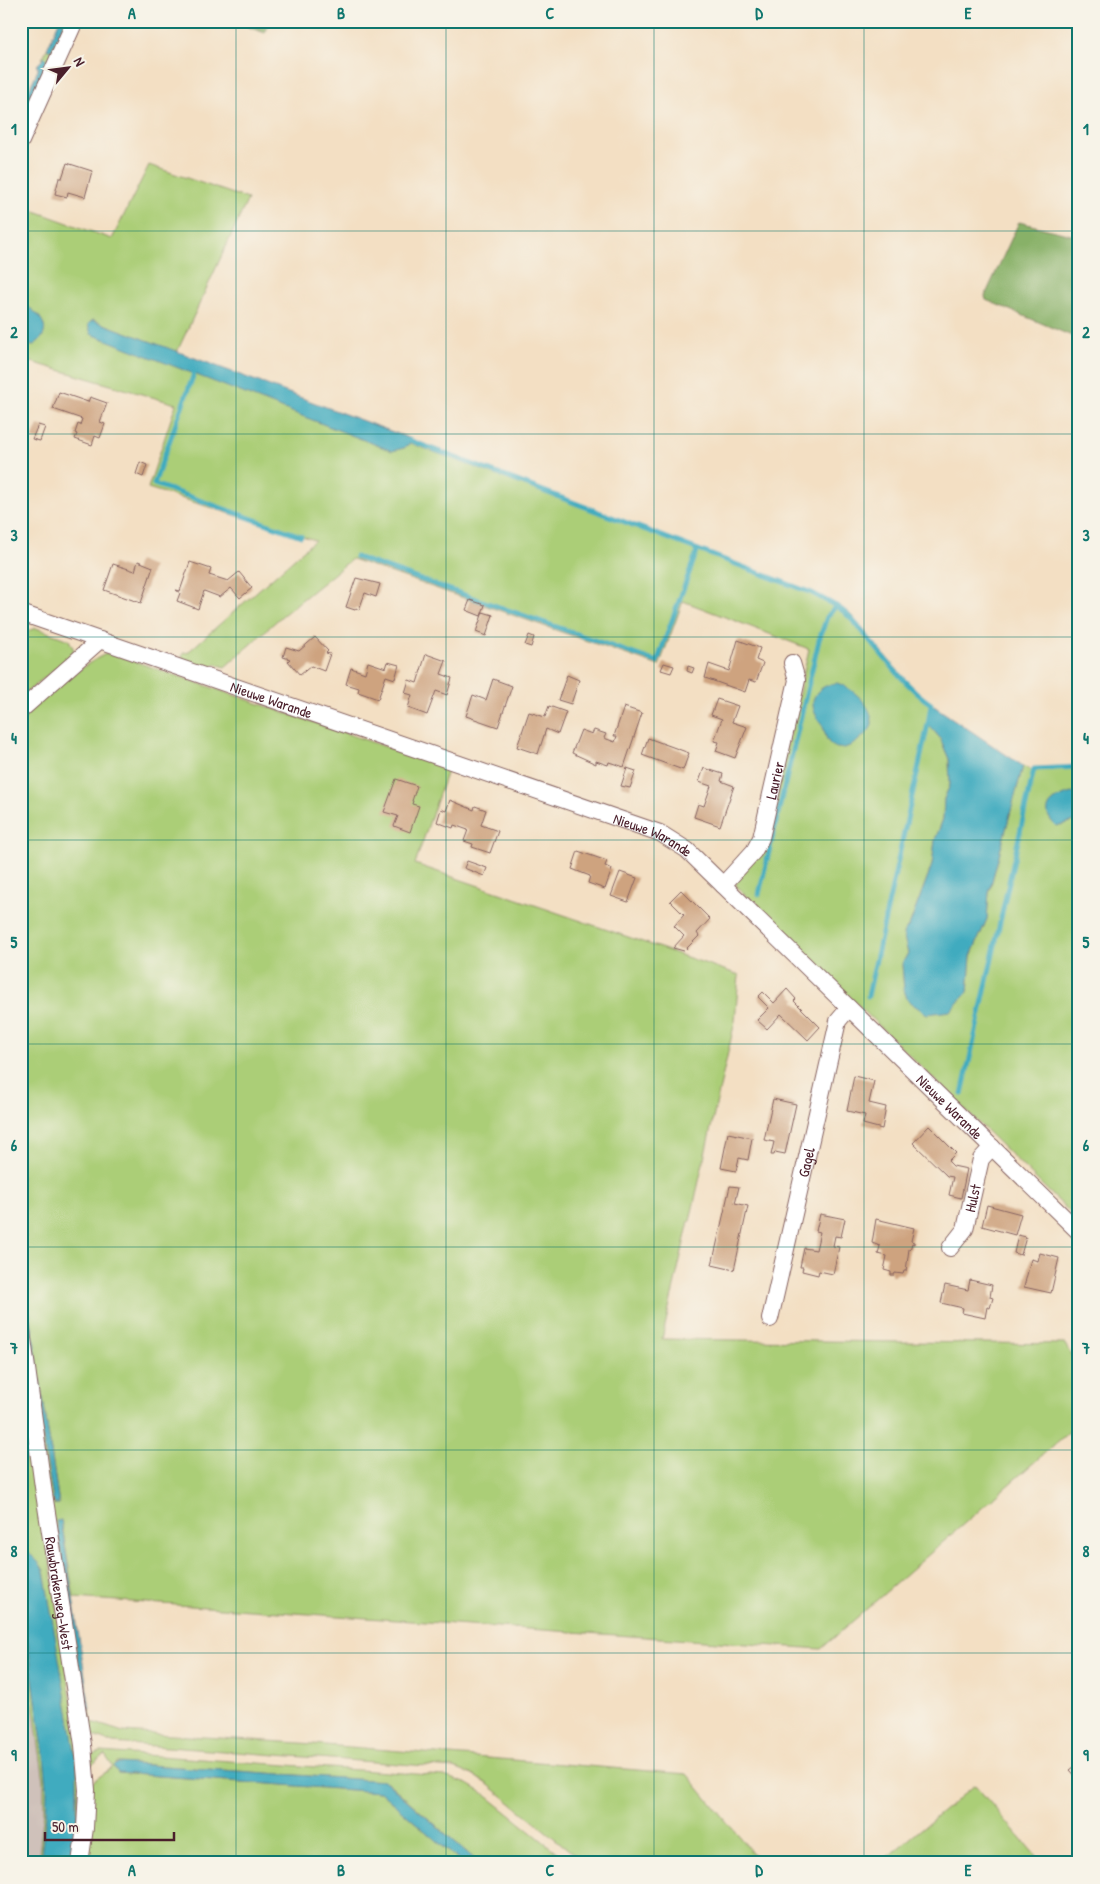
<svg xmlns="http://www.w3.org/2000/svg" width="1100" height="1884" font-family="'Patrick Hand',sans-serif">
	<style>
		.industrial { fill: #cfc1ba }
		.green { fill: #abce77; stroke: #7a7651; fill-rule: evenodd }
		.forest { fill: #88b168; stroke: #69684a }
		.water { fill: #40abbf; stroke: #456575 }
		.lines { fill: none; stroke-linecap: round; stroke-linejoin: round }
		.stream { stroke: #40abbf; stroke-width: 5 }
		.building { fill: #cea37f }
		.street-casing { stroke: #856260; stroke-width: 18 }
		.street { stroke: #fff; stroke-width: 16 }
		.grid { fill: none; stroke: #0f766e; stroke-width: 1; stroke-opacity: 0.55 }
		.labels { text-anchor: middle; dominant-baseline: central; stroke-width: 4; stroke-linejoin: round; paint-order: stroke }
		.street-label { font-size: 15px; fill: #4a1f2b; stroke: #f7f3e8 }
		.neatline { fill: none; stroke: #0f766e; stroke-width: 2 }
		.grid-label { font-size: 16px; text-anchor: middle; font-weight: bold; fill: #0f766e }
	</style>
	<rect width="100%" height="100%" fill="#f7f3e8"/>
	<filter id="ink" filterUnits="userSpaceOnUse"><feTurbulence type="fractalNoise" baseFrequency=".02" numOctaves="2"/><feDisplacementMap in="SourceGraphic" scale="10" xChannelSelector="R" yChannelSelector="G"/><feConvolveMatrix kernelMatrix="1 2 1 2 8 2 1 2 1" color-interpolation-filters="sRGB"/></filter>
	<filter id="wash" filterUnits="userSpaceOnUse"><feTurbulence type="fractalNoise" baseFrequency=".0096" numOctaves="4" result="noise"/><feDisplacementMap in="SourceGraphic" scale="20" xChannelSelector="R" yChannelSelector="G"/><feGaussianBlur stdDeviation="1.12" result="paint"/><feColorMatrix in="noise" values="0 0 0 0 0 0 0 0 0 0 0 0 0 0 0 0 0 1.4 0 .05"/><feComposite in="paint" operator="in"/></filter>
	<g filter="url(#wash)">
		<rect width="100%" height="100%" fill="#f3dfc3"/>
		<polygon class="industrial" points="21,1476 55,1863 21,1863"/>
		<g class="green">
			<polygon points="65,21 69,21 21,121 46,58 42,59 47,49 52,50"/>
			<polygon points="149,165 248,199 177,352 93,320 404,448 410,443 821,597 841,607 850,614 920,697 931,704 928,724 940,738 949,759 950,785 944,799 943,819 935,840 932,865 910,924 903,934 908,953 902,964 904,990 968,992 971,956 987,919 989,892 1023,766 1034,771 1079,767 1079,1221 736,886 737,878 764,845 809,649 683,601 659,666 352,559 283,615 225,667 216,664 209,670 181,660 184,652 187,653 315,540 148,488 176,404 21,359 21,206 112,239"/>
			<polygon points="36,628 69,640 74,650 72,655 21,697 21,633"/>
			<path d="M106,654L116,655L448,768L415,864L739,975L735,1021L690,1221H689L662,1339L1065,1344L1079,1369V1423L821,1649L74,1598L61,1520L87,1710L90,1709L92,1722L123,1732L300,1743L687,1774L761,1863H585L485,1782L470,1774L454,1768L113,1743L96,1737L86,1729L48,1489L21,1304V723C32,704 86,662 106,654ZM24,1275L59,1504H54C41,1428 26,1351 24,1275Z"/>
			<path d="M21,1373L81,1762L77,1863H72L78,1790L44,1571C36,1555 27,1558 21,1536Z"/>
			<polygon points="21,1567 23,1585 21,1596 44,1756 47,1787 46,1814 40,1863 38,1863 44,1812 44,1780 21,1621"/>
			<polygon points="101,1752 444,1776 468,1784 483,1793 570,1863 479,1863 387,1782 382,1781 119,1763 116,1763 118,1773 380,1792 462,1863 87,1863 92,1782 113,1767 105,1755 91,1765 92,1755"/>
			<polygon points="975,1785 1042,1863 880,1863"/>
		</g>
		<g class="forest">
			<polygon points="233,21 269,21 265,33"/>
			<polygon points="1019,222 1079,237 1079,339 986,300 985,296"/>
		</g>
		<g class="water">
			<polygon points="59,21 65,21 51,51 47,49"/>
			<polygon points="45,57 47,62 21,121 21,107 38,70 38,67 36,66"/>
			<path d="M21,303C40,312 57,332 32,346L21,343Z"/>
			<polygon points="93,320 409,438 410,443 404,448 392,451 91,334 88,324"/>
			<path d="M837,683C853,688 873,706 872,724C871,730 865,735 860,739C852,747 835,754 828,741C825,737 825,731 823,727C821,722 817,718 815,713C808,696 820,685 837,683Z"/>
			<polygon points="931,704 1023,766 989,892 987,919 971,956 968,992 950,1011 927,1014 908,1001 904,990 902,964 908,953 903,934 910,924 932,865 935,840 943,819 944,799 950,785 949,759 940,738 928,724"/>
			<path d="M1079,792V820L1056,826C1034,806 1060,794 1079,792Z"/>
			<path d="M22,1274H24L59,1504H54C41,1428 28,1351 22,1274Z"/>
			<polygon points="61,1520 90,1709 86,1710 56,1521"/>
			<path d="M21,1536C27,1558 36,1555 44,1571L77,1764V1820L72,1863H40L46,1814L47,1787L44,1756L21,1596C25,1577 21,1556 21,1536Z"/>
			<polygon points="118,1763 385,1781 479,1863 462,1863 380,1792 118,1773 114,1767"/>
		</g>
		<g class="lines">
			<g class="stream">
				<polyline points="196,368 154,484 301,536"/>
				<polyline points="409,440 812,593 836,606"/>
				<polyline points="356,557 657,662 697,551"/>
				<path d="M759,894L819,640L827,617L836,606C848,613 857,625 866,636C885,658 907,688 931,704L928,724L868,996"/>
				<polyline points="962,1094 1034,769 1079,767"/>
			</g>
		</g>
		<g id="blocks">
			<g class="building">
				<polygon points="67,163 92,171 85,197 68,192 67,197 55,194 59,178 62,178"/>
				<polygon points="59,392 88,402 90,397 107,403 100,422 105,424 100,438 95,436 92,445 75,439 77,434 75,433 78,424 80,425 82,419 53,409"/>
				<polygon points="38,425 45,427 40,441 32,439"/>
				<polygon points="140,462 147,465 143,477 136,474"/>
				<polygon points="138,561 153,567 141,603 104,590 113,564 135,571"/>
				<polygon points="190,562 211,569 209,575 228,581 239,572 252,588 240,598 231,588 220,597 204,591 198,609 177,601 180,593 176,590 180,591"/>
				<polygon points="356,578 380,584 376,597 365,593 359,610 356,608 355,610 346,607"/>
				<polygon points="470,600 485,605 481,616 466,610"/>
				<polygon points="483,612 493,615 486,636 476,632"/>
				<polygon points="529,635 534,637 531,647 525,645"/>
				<polygon points="315,637 328,651 326,653 330,654 324,671 311,666 300,675 288,661 290,659 283,657 286,647 299,651"/>
				<polygon points="738,640 760,648 756,660 763,663 756,682 749,680 745,692 705,678 709,664 729,671"/>
				<polygon points="426,654 446,661 441,674 452,678 447,695 436,691 427,715 408,708 412,695 405,693 409,680 417,683"/>
				<polygon points="368,662 386,668 388,662 399,665 395,679 386,676 378,699 358,692 359,688 346,684 351,668 365,673"/>
				<polygon points="664,663 674,666 671,673 661,670"/>
				<polygon points="688,666 694,668 692,673 687,671"/>
				<polygon points="567,675 579,680 571,704 558,700"/>
				<polygon points="493,679 512,686 498,727 466,716 473,695 486,700"/>
				<polygon points="717,699 738,706 732,722 747,727 735,758 716,751 719,742 714,741 722,719 711,715"/>
				<polygon points="549,706 566,712 558,734 546,729 538,754 517,747 529,712 545,717"/>
				<polygon points="624,707 642,713 624,767 609,762 608,765 596,761 596,764 572,753 581,730 592,734 594,730 606,734 604,738 615,742 617,736 614,736"/>
				<polygon points="648,738 689,753 683,770 642,755"/>
				<polygon points="627,768 636,771 630,788 621,786"/>
				<polygon points="704,768 723,774 721,781 734,786 720,826 694,817 698,804 704,806 711,786 699,782"/>
				<polygon points="396,779 417,786 412,801 413,801 412,804 419,806 410,832 394,826 398,816 384,812"/>
				<polygon points="450,800 474,810 475,806 486,810 481,825 498,831 490,853 472,847 473,844 464,841 468,830 454,825 453,828 437,822 441,809 446,811"/>
				<polygon points="578,851 607,861 605,866 612,869 605,889 588,883 590,876 572,869"/>
				<polygon points="467,861 487,868 484,876 464,868"/>
				<polygon points="620,872 637,878 628,902 611,896"/>
				<polygon points="681,890 710,919 697,933 699,936 684,951 673,948 684,936 674,926 684,915 670,901"/>
				<polygon points="787,989 796,999 794,1001 820,1027 808,1040 781,1014 767,1029 757,1020 769,1008 758,997 763,992 774,1003"/>
				<polygon points="854,1076 874,1081 869,1103 886,1107 882,1129 863,1124 865,1115 847,1111"/>
				<polygon points="773,1099 796,1104 785,1154 775,1152 774,1155 771,1155 774,1142 764,1140"/>
				<polygon points="929,1126 956,1153 948,1161 953,1166 967,1169 961,1198 949,1195 953,1177 947,1176 913,1143"/>
				<polygon points="728,1133 752,1138 748,1160 739,1158 736,1171 721,1168"/>
				<polygon points="730,1186 739,1187 735,1203 748,1206 734,1270 712,1265"/>
				<polygon points="987,1205 1021,1214 1015,1235 982,1226"/>
				<polygon points="820,1214 845,1219 841,1237 835,1236 833,1246 839,1247 833,1274 819,1271 818,1275 802,1271 803,1267 800,1267 804,1248 816,1250 820,1232 816,1231"/>
				<polygon points="876,1219 914,1228 911,1241 914,1242 914,1244 912,1243 910,1250 909,1249 906,1271 904,1271 903,1274 895,1273 894,1275 891,1275 891,1272 884,1270 887,1256 878,1254 880,1246 872,1243"/>
				<polygon points="1018,1235 1026,1237 1021,1255 1014,1253"/>
				<polygon points="1040,1253 1059,1258 1051,1293 1024,1287 1031,1259 1038,1261"/>
				<polygon points="970,1280 992,1285 990,1297 993,1298 990,1308 987,1307 985,1318 962,1313 963,1308 941,1303 945,1285 968,1290"/>
				<polygon points="1079,1763 1079,1780 1070,1770"/>
			</g>
		</g>
	</g>
	<g filter="url(#ink)">
		<use href="#blocks" fill-opacity="0" stroke="#856260" stroke-width="1"/>
		<g class="lines">
			<g class="street-casing">
				<g id="street">
					<polyline points="21,141 75,21"/>
					<path id="s1" d="M21,613L660,833L687,850L1079,1232"/>
					<polyline points="21,710 100,640"/>
					<path id="s2" d="M723,885L754,851L761,838L797,680L792,663"/>
					<path id="s3" d="M950,1248L965,1229L981,1159L992,1147"/>
					<path id="s4" d="M770,1319L838,1021L849,1008"/>
					<path id="s5" d="M21,1324L43,1487L83,1745L87,1790L85,1828L80,1863"/>
				</g>
			</g>
			<use href="#street" class="street"/>
		</g>
	</g>
	<path class="grid" d="M236,21V1863M446,21V1863M654,21V1863M864,21V1863M21,231H1079M21,434H1079M21,637H1079M21,840H1079M21,1044H1079M21,1247H1079M21,1450H1079M21,1653H1079"/>
	<g class="labels">
		<g class="street-label">
			<text stroke="none"><textPath href="#s1" startOffset="265">Nieuwe Warande</textPath></text>
			<text stroke="none"><textPath href="#s2" startOffset="120">Laurier</textPath></text>
			<text stroke="none"><textPath href="#s1" startOffset="670">Nieuwe Warande</textPath></text>
			<text stroke="none"><textPath href="#s1" startOffset="1075">Nieuwe Warande</textPath></text>
			<text stroke="none"><textPath href="#s4" startOffset="161">Gagel</textPath></text>
			<text stroke="none"><textPath href="#s3" startOffset="56">Hulst</textPath></text>
			<text stroke="none"><textPath href="#s5" startOffset="272">Rauwbrakenweg-West</textPath></text>
		</g>
	</g>
	<rect width="1100" height="1884" fill="none" stroke="#f7f3e8" stroke-width="55"/>
	<g transform="translate(68 68) rotate(61)" stroke="#f7f3e8" stroke-width="4" paint-order="stroke">
	<path d="M0-4L9 19L0 12L-9 19Z" fill="#4a1f2b"/>
	<text y="-8" font-size="14" font-weight="bold" text-anchor="middle" fill="#4a1f2b">N</text>
	</g>
	<path d="M45 1832v8h129v-8" fill="none" stroke="#4a1f2b" stroke-width="2.5"/>
	<text x="52" y="1832" font-size="15" fill="#4a1f2b" stroke="#f7f3e8" stroke-width="4" paint-order="stroke">50 m</text>
	<rect x="28" y="28" width="1044" height="1828" class="neatline"/>
	<g class="grid-label">
		<text x="132" y="19">A</text>
		<text x="341" y="19">B</text>
		<text x="550" y="19">C</text>
		<text x="759" y="19">D</text>
		<text x="968" y="19">E</text>
		<text x="14" y="135">1</text>
		<text x="1086" y="135">1</text>
		<text x="14" y="338">2</text>
		<text x="1086" y="338">2</text>
		<text x="14" y="541">3</text>
		<text x="1086" y="541">3</text>
		<text x="14" y="744">4</text>
		<text x="1086" y="744">4</text>
		<text x="14" y="948">5</text>
		<text x="1086" y="948">5</text>
		<text x="14" y="1151">6</text>
		<text x="1086" y="1151">6</text>
		<text x="14" y="1354">7</text>
		<text x="1086" y="1354">7</text>
		<text x="14" y="1557">8</text>
		<text x="1086" y="1557">8</text>
		<text x="14" y="1761">9</text>
		<text x="1086" y="1761">9</text>
		<text x="132" y="1876">A</text>
		<text x="341" y="1876">B</text>
		<text x="550" y="1876">C</text>
		<text x="759" y="1876">D</text>
		<text x="968" y="1876">E</text>
	</g>
</svg>
